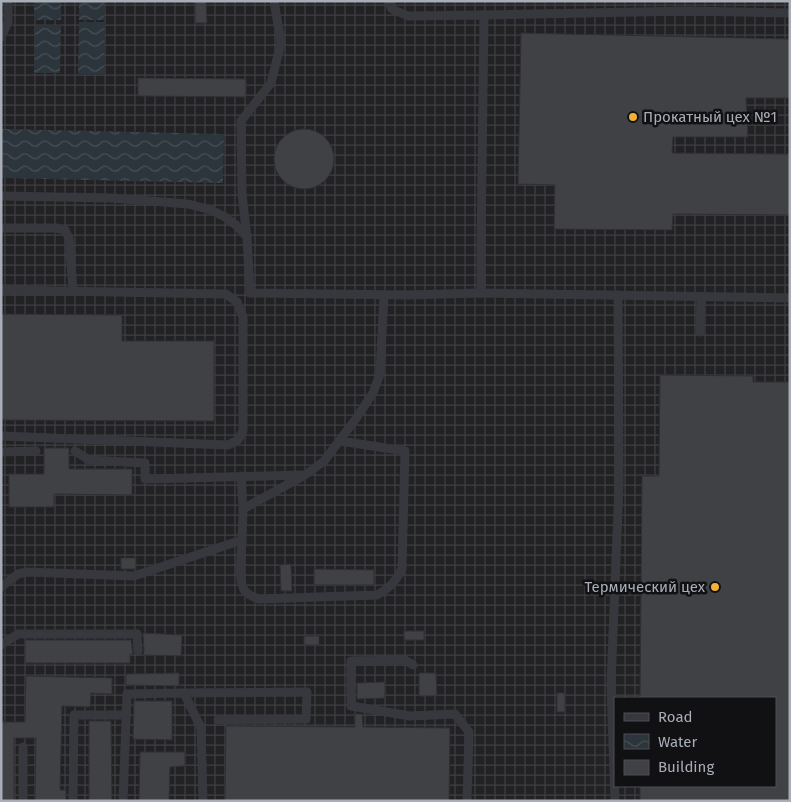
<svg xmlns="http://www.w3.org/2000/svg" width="791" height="802" font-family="'Fira Sans',sans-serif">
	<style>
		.industrial { fill: url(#industrial-grid); fill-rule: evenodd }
		.water { fill: url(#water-waves) }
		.building { fill: #404145; stroke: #303034 }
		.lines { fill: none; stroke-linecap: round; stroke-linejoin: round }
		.minor { stroke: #37383d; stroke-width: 9 }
		.poi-dot { fill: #f2b134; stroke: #111113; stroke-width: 2 }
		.labels { text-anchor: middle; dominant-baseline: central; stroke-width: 5; stroke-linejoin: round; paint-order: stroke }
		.poi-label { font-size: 15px; fill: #a8adb8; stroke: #111113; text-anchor: start }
	</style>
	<defs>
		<pattern id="industrial-grid" width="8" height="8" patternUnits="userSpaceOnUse" patternTransform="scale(1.25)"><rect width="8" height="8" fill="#222225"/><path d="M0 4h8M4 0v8" fill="none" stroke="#3f3f43"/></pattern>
		<pattern id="water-waves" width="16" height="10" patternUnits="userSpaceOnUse" patternTransform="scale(1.25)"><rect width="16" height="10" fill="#2c353c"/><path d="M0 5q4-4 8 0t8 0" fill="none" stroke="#485056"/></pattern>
	</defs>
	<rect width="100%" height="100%" fill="#161618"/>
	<path class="industrial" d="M1,1H790V801H1ZM615,698H775V786H615Z"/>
	<g class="water">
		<rect x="34" y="1" width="27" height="19"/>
		<rect x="79" y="1" width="25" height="19"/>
		<polygon points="79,22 105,22 104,75 78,75"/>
		<polygon points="35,25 61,25 60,73 34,73"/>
		<polygon points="1,129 224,134 223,183 1,178"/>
	</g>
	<g class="building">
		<polygon points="195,1 206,1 207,23 195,23"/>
		<polygon points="521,33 790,39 790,98 746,98 748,137 673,137 672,153 790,154 790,215 673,214 672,230 554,229 555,185 518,184"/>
		<polygon points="138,78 246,79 246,97 138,96"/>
		<circle cx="304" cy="159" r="30"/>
		<polygon points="1,314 122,315 122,341 214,341 214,421 1,420"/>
		<polygon points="660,375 753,376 753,382 790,382 790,801 640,801 640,786 775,786 775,698 640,698 642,476 659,476"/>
		<polygon points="44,448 69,448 69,469 132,469 132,495 54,494 54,507 9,507 9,474 44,474"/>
		<rect x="121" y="558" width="15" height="11"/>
		<polygon points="291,564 292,591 281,591 280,565"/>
		<polygon points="314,569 374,570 374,585 314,585"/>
		<rect x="404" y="631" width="20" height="9"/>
		<polygon points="143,633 182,635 181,656 143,655 144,651"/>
		<rect x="304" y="636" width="15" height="9"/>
		<polygon points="25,640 131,640 133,655 130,654 130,663 25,663"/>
		<polygon points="179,673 179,686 126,685 126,674"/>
		<polygon points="419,673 436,673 437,696 419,696"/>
		<polygon points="26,676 112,678 112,694 91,693 90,707 62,706 60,790 66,790 66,801 35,801 36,738 14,738 14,801 1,801 1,722 25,722"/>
		<polygon points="385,682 385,698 357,699 357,683"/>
		<rect x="557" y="693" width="8" height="19"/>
		<polygon points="134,701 172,701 172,740 133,739"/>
		<polygon points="355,714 362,714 363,727 450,728 449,801 225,801 226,726 355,727"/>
		<polygon points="89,721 111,721 112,801 89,801"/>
		<polygon points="140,752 185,752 185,766 170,767 169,801 139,801"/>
	</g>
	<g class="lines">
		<g class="minor">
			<polyline points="388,1 392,9 408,16 484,15 481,246 481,293"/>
			<polyline points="484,15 689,11 790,13"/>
			<polyline points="1,37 8,22 8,1"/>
			<polyline points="1,196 112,198 188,204 211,210 225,217 236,225 247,237 250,293 407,295 481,293 790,298"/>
			<polyline points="1,228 56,228 65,230 69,238 73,290"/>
			<polyline points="247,237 242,195 241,121 271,83 281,43 274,1"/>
			<polyline points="1,290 226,294 237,302 243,317 243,431 238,440 228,445 1,436"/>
			<polyline points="700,332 701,297"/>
			<polyline points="75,451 89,460 145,463 145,479 303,475"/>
			<polyline points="1,452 36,451"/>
			<polyline points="241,476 243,509"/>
			<path d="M242,540C242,552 237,582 245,591C249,596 254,597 259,599L377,595C390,588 395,582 402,569L405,451L340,441"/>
			<polyline points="1,587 18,574 27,572 134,576 242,540 243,509 305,475 324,461 355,420 373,393 380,374 384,295"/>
			<polyline points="1,645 18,634 137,634 138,651"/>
			<polyline points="413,665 405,660 351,661 351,706 410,716 455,714 469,732 467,801"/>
			<polyline points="184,693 307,692 306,719 218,720"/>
			<polyline points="23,747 23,801"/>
			<polyline points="73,801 74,715 127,715"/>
			<polyline points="123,801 127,694 184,693 201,728 203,801"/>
			<polyline points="615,801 611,684 619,485 618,295"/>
		</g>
	</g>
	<g class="poi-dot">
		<circle cx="633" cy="117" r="5"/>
		<circle cx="715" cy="587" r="5"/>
	</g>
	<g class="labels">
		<g class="poi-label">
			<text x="643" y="117">Прокатный цех №1</text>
			<text x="705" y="587" text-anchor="end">Термический цех</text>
		</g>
	</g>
	<rect width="791" height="802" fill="none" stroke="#a8adb8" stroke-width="5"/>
	<rect x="614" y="697" width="162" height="90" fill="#111113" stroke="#4d4f55"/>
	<rect x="624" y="713" width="25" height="8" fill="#37383d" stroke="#4d4f55"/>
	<text x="658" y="722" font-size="15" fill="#a8adb8">Road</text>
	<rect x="624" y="734" width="25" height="15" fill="url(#water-waves)" stroke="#4d4f55"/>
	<text x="658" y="747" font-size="15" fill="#a8adb8">Water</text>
	<rect x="624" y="760" width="25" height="15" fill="#404145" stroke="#4d4f55"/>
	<text x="658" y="772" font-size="15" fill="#a8adb8">Building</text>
</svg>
